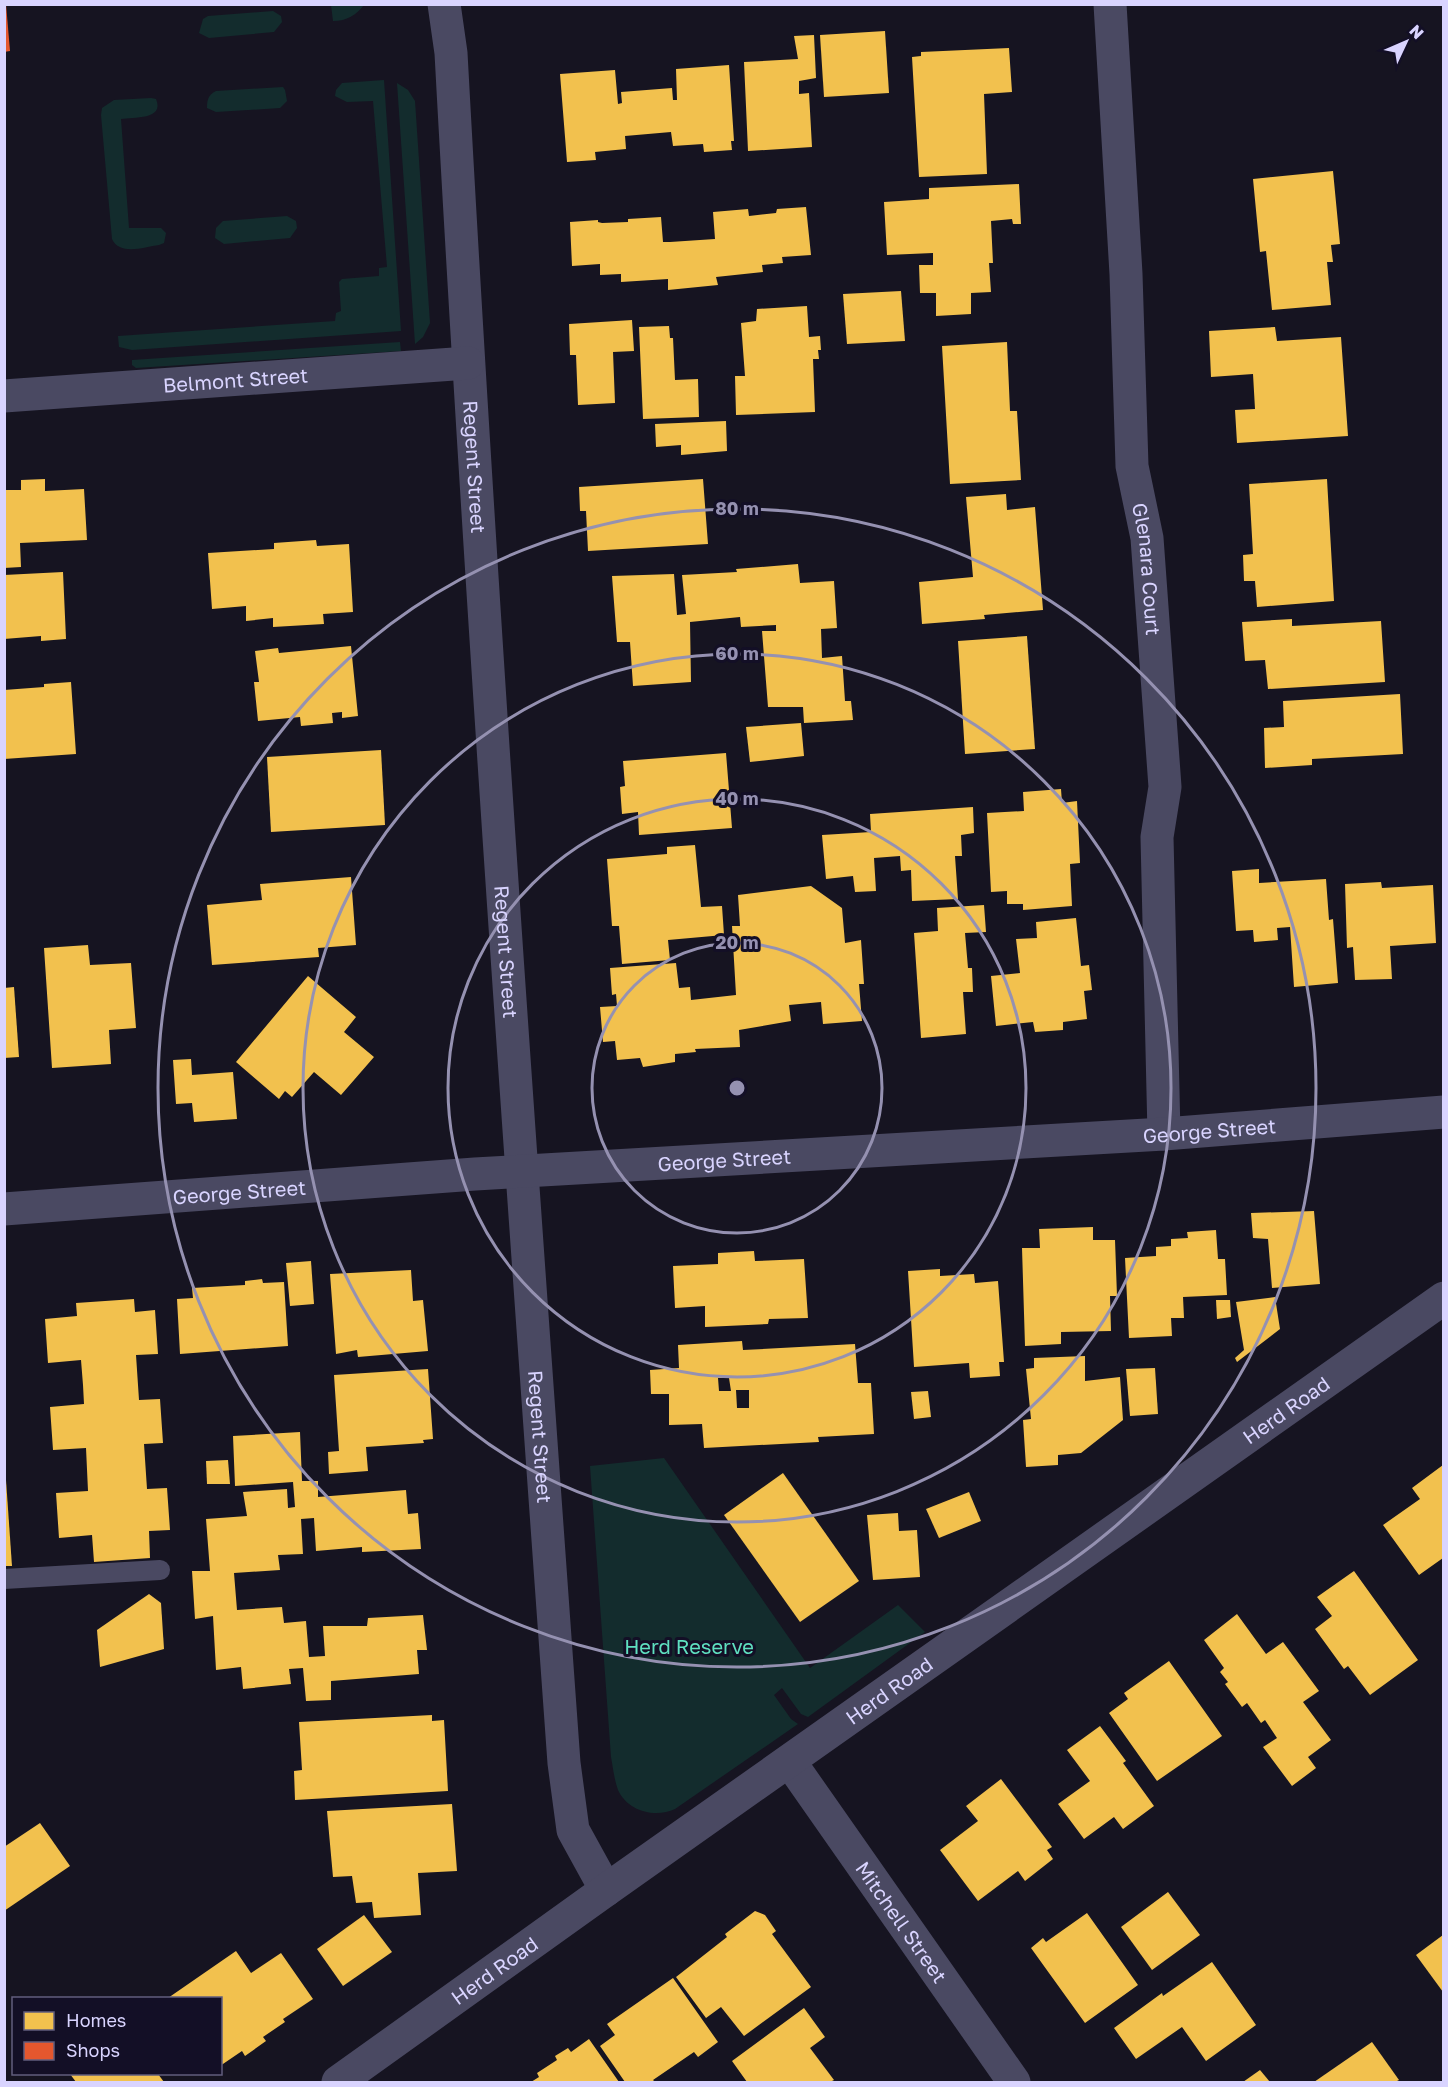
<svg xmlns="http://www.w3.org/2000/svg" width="1448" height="2087" font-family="'Golos Text',sans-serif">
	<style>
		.green { fill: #132c2d }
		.homes { fill: #f2c14e; fill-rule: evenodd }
		.shops { fill: #e4572e }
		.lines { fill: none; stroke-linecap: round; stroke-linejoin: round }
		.lane { stroke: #4a4962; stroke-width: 20 }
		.street { stroke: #4a4962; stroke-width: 33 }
		.ring { fill: none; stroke: #9591b1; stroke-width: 3 }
		.labels { text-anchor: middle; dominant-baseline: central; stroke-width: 6; stroke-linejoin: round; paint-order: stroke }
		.street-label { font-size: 20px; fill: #d9d4ff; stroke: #130f26 }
		.park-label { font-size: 20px; fill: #5fe0c0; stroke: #130f26 }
		.centre { fill: #9591b1; stroke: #130f26; stroke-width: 3 }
		.ring-label { font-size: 18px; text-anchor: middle; font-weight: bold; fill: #9591b1; stroke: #130f26; stroke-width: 6; stroke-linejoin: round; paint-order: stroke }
	</style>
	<rect width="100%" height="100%" fill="#161421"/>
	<g class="green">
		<path d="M331,5V4L364,5C356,15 347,21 333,21Z"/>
		<polygon points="273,11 281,16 282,22 274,32 209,38 199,33 203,19 208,16"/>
		<polygon points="384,80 401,331 132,350 119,347 118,336 335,321 336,313 341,311 339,282 342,279 379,276 379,268 387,267 373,101 347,102 335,96 336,90 342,83"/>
		<polygon points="397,83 408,90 415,101 430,323 423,337 415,344"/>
		<path d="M283,87L285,90L287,101L280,108L216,112L207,108C207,100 208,95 216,91Z"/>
		<path d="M151,98L156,99C165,120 133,117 121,119L129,228H161L166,233L164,243L159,245C144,247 120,256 112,239L101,115L102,108L114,100Z"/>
		<polygon points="287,216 296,221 297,228 290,238 224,244 215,238 216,228 223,221"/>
		<polygon points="400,342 401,351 136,368 132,365 132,360"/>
		<path d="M664,1458L810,1668L898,1605L925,1632L808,1717L801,1714L782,1688L774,1695L791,1719L798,1724L675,1809C656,1818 628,1812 618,1790C614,1779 613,1767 611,1757L590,1466Z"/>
	</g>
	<g class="homes">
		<polygon points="885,31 889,93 824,97 820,35"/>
		<polygon points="814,35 816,78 799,81 799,94 809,93 812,147 748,151 744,62 798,59 794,36"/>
		<polygon points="1009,48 1012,92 984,94 987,174 919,177 912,57 921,56 921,52"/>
		<polygon points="729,65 734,141 731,141 732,150 704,152 703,144 673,146 671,132 625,136 626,149 595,152 596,160 567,162 560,74 615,70 618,104 622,103 621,92 672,88 673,100 677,100 676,69"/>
		<polygon points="1333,171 1340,244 1331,245 1333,262 1327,262 1331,305 1272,310 1266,251 1260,252 1253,179"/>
		<polygon points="1019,184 1021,224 1013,224 1012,219 991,221 993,263 989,263 991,292 971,293 971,314 936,316 936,293 920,293 919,265 933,265 933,253 887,255 884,202 929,199 929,188"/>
		<polygon points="806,207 811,255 782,257 783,263 762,265 763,272 716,277 718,285 668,290 668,279 621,282 621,274 600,275 600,264 572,266 570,222 598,220 598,222 602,223 628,222 628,219 661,217 663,242 670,242 715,239 713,212 748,209 749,216 776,213 777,209"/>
		<polygon points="901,291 905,341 847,344 843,294"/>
		<polygon points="807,306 809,337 820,336 821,350 818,350 819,359 813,359 815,412 736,415 735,376 745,376 741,323 756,321 757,309"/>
		<polygon points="632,320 634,351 613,352 615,403 578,405 576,355 570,355 569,324"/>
		<polygon points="669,326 670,338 673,338 675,380 698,379 699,417 643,419 639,327"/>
		<polygon points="1275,327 1277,341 1341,337 1348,436 1237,443 1235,410 1255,409 1253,374 1211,377 1209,331"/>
		<polygon points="1007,342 1010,411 1017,411 1021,480 950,484 942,346"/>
		<polygon points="726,421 727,451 681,455 681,445 656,447 655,424"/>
		<polygon points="45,479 45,491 84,489 87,540 20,543 21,567 4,568 4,490 21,490 21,480"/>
		<polygon points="703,479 708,544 588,551 586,511 580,511 579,487"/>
		<polygon points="1327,479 1334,601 1257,607 1255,581 1244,581 1243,555 1253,554 1249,484"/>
		<polygon points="1006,494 1007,510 1035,507 1043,610 984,615 985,619 922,624 919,582 973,577 966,497"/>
		<polygon points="316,540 317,546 349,544 353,612 323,614 324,624 273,627 273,618 246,621 246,606 212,609 208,553 274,549 274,543"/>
		<polygon points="798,564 800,583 834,581 837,628 821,629 822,658 842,656 845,701 851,701 853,720 804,723 803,707 768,707 762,631 776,631 776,625 741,627 740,617 690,622 691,682 633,686 630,642 617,642 612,576 674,574 677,615 686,614 682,575 737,572 736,569"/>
		<polygon points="63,572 66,639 41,641 41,636 4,639 4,575"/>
		<polygon points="1292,619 1292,626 1381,621 1385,682 1268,689 1265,660 1245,661 1242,622"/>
		<polygon points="1027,636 1035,749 965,754 958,641"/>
		<polygon points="351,646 358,716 342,718 342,712 332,713 333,723 301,726 300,717 258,721 254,682 259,682 255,651 278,648 279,653"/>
		<polygon points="71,682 76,754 4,759 4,690 44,687 44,684"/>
		<polygon points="1400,694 1403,754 1312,759 1312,765 1265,768 1264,728 1284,727 1283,701"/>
		<polygon points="801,723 804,756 750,762 746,727"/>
		<polygon points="381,750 385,825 271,832 267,757"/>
		<polygon points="726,753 732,828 639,835 638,812 622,814 620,787 625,786 623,761"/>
		<polygon points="1061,789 1062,803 1077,801 1080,863 1070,864 1072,906 1023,910 1023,904 1007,904 1007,891 991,892 987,813 1024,811 1023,792"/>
		<polygon points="973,807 974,833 961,835 962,856 955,856 958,899 912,901 911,870 901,871 900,856 874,858 876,891 855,892 853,876 826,879 822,835 871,832 870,814"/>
		<polygon points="695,845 701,907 722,906 724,935 668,940 670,960 622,964 619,926 612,926 607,859 667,854 667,847"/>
		<polygon points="1259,869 1259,883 1326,879 1329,920 1333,919 1338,983 1294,987 1290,927 1277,928 1278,940 1254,942 1253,930 1236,931 1232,871"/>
		<polygon points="351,877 356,945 318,948 319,957 212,965 207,905 262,900 260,884"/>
		<polygon points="1381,882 1382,888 1433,885 1436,943 1390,946 1392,979 1355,980 1353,947 1347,948 1345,884"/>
		<polygon points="811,886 842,908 845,943 861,940 864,984 859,984 862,1021 823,1024 821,1002 789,1005 791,1021 739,1030 740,1047 695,1049 696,1052 675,1054 675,1062 643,1067 640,1058 617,1060 615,1041 603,1042 600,1007 617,1006 616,994 612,995 610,968 676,963 679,988 690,987 691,1000 736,995 732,926 740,926 738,895"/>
		<polygon points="984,905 986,932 965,933 968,968 972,968 973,992 963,992 966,1034 921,1038 914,933 938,931 937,908"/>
		<polygon points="1076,918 1081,966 1089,965 1092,990 1084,991 1087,1019 1063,1022 1063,1030 1035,1032 1033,1022 996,1026 991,976 1020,973 1016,939 1037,938 1036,922"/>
		<polygon points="88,945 90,965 131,963 136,1028 109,1030 111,1064 52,1068 44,948"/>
		<polygon points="308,976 356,1017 344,1032 374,1057 341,1095 314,1072 292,1097 285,1091 279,1099 236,1062"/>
		<polygon points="14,987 19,1057 4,1058 4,988"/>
		<polygon points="191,1059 192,1075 233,1072 237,1119 194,1122 192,1103 176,1104 173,1060"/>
		<polygon points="1314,1211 1320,1284 1272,1288 1268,1239 1253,1238 1251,1213"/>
		<polygon points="1093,1227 1093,1240 1115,1240 1117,1296 1110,1296 1111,1331 1061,1332 1061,1344 1025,1346 1022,1248 1040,1248 1039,1229"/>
		<polygon points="1216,1230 1218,1259 1225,1259 1227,1295 1183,1297 1184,1318 1171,1318 1172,1336 1129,1338 1125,1258 1156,1256 1156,1247 1171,1246 1171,1239 1188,1238 1187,1232"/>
		<polygon points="754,1251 755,1261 804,1259 808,1318 769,1319 768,1324 705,1327 705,1306 675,1308 673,1266 718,1264 718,1253"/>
		<polygon points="311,1261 314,1304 290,1306 286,1263"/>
		<polygon points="940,1269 940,1276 974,1274 975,1283 998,1281 1004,1362 999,1362 1000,1376 970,1378 969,1363 914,1367 908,1271"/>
		<polygon points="411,1270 413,1301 423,1300 428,1351 358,1357 357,1350 336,1354 330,1274"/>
		<polygon points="262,1279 263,1283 284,1282 288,1346 180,1354 177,1299 193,1298 192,1288 245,1285 245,1281"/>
		<polygon points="1275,1297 1280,1329 1237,1362 1235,1358 1244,1350 1236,1302"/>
		<polygon points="134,1299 135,1312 155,1310 158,1354 136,1355 139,1400 160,1399 163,1443 144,1444 147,1489 167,1488 170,1530 149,1531 150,1558 94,1562 92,1535 59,1538 56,1493 88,1491 86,1448 53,1450 50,1407 84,1404 83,1385 81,1360 48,1363 45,1319 77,1316 76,1303"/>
		<polygon points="1216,1300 1230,1300 1231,1317 1217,1319"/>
		<path d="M742,1341L743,1350L855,1344L858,1383H871L874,1434L818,1437L819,1442L704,1448L702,1424L669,1425V1394H651L650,1370L679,1368L678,1345ZM718,1378H729L731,1391H719ZM736,1390H749V1408H737Z"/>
		<polygon points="1085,1356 1085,1381 1120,1377 1123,1420 1081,1453 1058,1455 1058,1465 1026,1467 1023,1420 1031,1419 1026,1369 1034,1368 1034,1358"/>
		<polygon points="1155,1368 1158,1414 1130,1416 1126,1369"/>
		<polygon points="428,1369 433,1439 423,1440 424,1443 366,1447 368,1471 329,1474 328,1452 339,1451 334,1375"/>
		<polygon points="928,1391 931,1417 914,1419 911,1392"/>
		<polygon points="300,1432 302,1481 318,1481 318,1497 406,1490 408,1514 418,1513 421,1549 362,1552 362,1547 316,1551 314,1518 301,1519 303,1554 278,1555 280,1570 234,1573 237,1610 282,1607 284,1623 306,1621 309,1657 325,1656 323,1626 367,1626 368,1618 423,1615 427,1650 417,1650 419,1674 331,1681 331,1700 306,1701 303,1668 289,1669 291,1684 243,1689 241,1667 216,1670 213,1616 195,1619 192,1571 210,1571 206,1519 247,1516 243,1492 287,1489 288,1508 295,1507 293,1482 235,1486 233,1436"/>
		<polygon points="228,1460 230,1484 207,1484 206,1461"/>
		<polygon points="1443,1465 1443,1558 1419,1575 1383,1525 1420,1499 1412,1488"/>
		<polygon points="783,1473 859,1581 800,1622 724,1515"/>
		<polygon points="4,1480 6,1480 12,1566 4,1566"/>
		<polygon points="969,1492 981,1521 939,1538 926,1509"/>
		<polygon points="898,1513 899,1531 917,1530 920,1577 873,1580 867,1515"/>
		<polygon points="1354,1571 1418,1660 1370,1695 1348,1666 1344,1669 1315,1629 1332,1616 1317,1597"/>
		<polygon points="149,1594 161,1603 164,1649 100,1667 97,1630"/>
		<polygon points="1237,1614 1266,1654 1283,1642 1319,1691 1303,1702 1331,1740 1308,1757 1316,1768 1292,1786 1263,1747 1277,1738 1265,1720 1261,1723 1247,1703 1242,1707 1225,1684 1228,1682 1220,1672 1224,1668 1204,1640"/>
		<polygon points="1169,1661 1222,1736 1157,1781 1109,1713 1128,1699 1124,1693"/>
		<polygon points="432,1715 432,1721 444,1720 448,1791 295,1800 294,1771 302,1770 299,1722"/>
		<polygon points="1100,1726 1126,1761 1123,1763 1154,1806 1123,1829 1114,1817 1084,1839 1058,1804 1090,1781 1067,1750"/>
		<polygon points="1001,1779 1052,1847 1047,1850 1053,1859 1025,1881 1018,1871 978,1901 940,1850 978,1821 966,1806"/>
		<polygon points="452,1804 457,1871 418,1873 421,1915 374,1918 372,1902 356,1903 352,1876 333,1877 327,1811"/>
		<polygon points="40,1823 70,1866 4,1911 4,1847"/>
		<polygon points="1168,1892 1200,1935 1152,1970 1121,1927"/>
		<polygon points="755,1911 765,1915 776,1931 772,1934 811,1987 744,2036 721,2007 706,2018 676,1977 727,1937 725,1934"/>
		<polygon points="1087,1913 1138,1985 1085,2023 1031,1948 1043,1938 1046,1942"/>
		<polygon points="364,1915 392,1952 343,1986 317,1949"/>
		<polygon points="1443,1935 1443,1992 1416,1955"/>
		<polygon points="236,1951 251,1973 281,1953 313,1999 283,2019 285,2022 263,2037 266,2041 245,2056 242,2051 220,2066 220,1998 168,1998"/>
		<polygon points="1212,1962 1256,2025 1206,2061 1182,2027 1136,2059 1114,2028 1162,1993 1163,1996"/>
		<polygon points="673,1978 718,2042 698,2057 694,2052 653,2080 655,2082 625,2082 600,2046 615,2035 607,2024"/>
		<polygon points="804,2008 825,2037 810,2048 834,2080 830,2082 747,2082 732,2061"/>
		<polygon points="589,2039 619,2082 531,2082 539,2077 537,2073 557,2060 555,2056 568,2048 571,2052"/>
		<polygon points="1372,2042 1399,2080 1395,2082 1314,2082"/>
		<polygon points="1260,2070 1270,2082 1243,2082"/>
		<polygon points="70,2074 158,2074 164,2082 76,2082"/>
	</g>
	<polygon class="shops" points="4,4 6,4 10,51 4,52"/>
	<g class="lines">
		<polyline class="lane" points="4,1579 160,1570"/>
		<g class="street">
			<path id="s1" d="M444,4L451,53C482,623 523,1193 564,1763L573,1830L606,1890"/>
			<path id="s2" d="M1110,4L1126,274L1132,466L1147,538L1165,787L1157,837L1164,1134"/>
			<path id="s3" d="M4,396L468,363"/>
			<path id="s4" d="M4,1209L475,1174L1164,1134L1444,1112"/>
			<path id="s5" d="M790,1762L1014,2082"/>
			<path id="s6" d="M338,2082L606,1890L1444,1298"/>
		</g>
	</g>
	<g class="ring">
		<circle cx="737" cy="1088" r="145"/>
		<circle cx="737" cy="1088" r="289"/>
		<circle cx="737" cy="1088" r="434"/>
		<circle cx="737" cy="1088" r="579"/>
	</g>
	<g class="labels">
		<g class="street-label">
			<text stroke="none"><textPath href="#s3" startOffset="232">Belmont Street</textPath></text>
			<text stroke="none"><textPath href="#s1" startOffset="464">Regent Street</textPath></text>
			<text stroke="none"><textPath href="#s2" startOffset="567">Glenara Court</textPath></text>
			<text stroke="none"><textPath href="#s1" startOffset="950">Regent Street</textPath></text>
			<text stroke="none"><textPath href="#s4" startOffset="1208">George Street</textPath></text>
			<text stroke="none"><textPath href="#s4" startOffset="722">George Street</textPath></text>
			<text stroke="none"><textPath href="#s4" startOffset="236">George Street</textPath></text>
			<text stroke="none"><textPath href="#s6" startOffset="1162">Herd Road</textPath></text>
			<text stroke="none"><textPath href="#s1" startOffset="1436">Regent Street</textPath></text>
			<text stroke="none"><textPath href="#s6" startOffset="676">Herd Road</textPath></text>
			<text stroke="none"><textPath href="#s5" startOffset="195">Mitchell Street</textPath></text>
			<text stroke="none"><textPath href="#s6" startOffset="192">Herd Road</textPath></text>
		</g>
		<g class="park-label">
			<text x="689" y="1646">Herd Reserve</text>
		</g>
	</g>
	<circle cx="737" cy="1088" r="9" class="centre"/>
	<g class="ring-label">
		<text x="737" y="515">80 m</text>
		<text x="737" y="660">60 m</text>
		<text x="737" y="805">40 m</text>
		<text x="737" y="949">20 m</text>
	</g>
	<rect width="1448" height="2087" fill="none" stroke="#d9d4ff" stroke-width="12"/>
	<rect x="12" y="1997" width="210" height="78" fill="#130f26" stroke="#625e7d" stroke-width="1.5"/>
	<rect x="24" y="2012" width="30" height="18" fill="#f2c14e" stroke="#625e7d" stroke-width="1.5"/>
	<text x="66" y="2027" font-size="18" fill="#d9d4ff">Homes</text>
	<rect x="24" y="2042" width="30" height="18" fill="#e4572e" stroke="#625e7d" stroke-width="1.5"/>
	<text x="66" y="2057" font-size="18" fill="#d9d4ff">Shops</text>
	<g transform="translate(1406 42) rotate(46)" stroke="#130f26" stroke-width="4.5" paint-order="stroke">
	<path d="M0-4.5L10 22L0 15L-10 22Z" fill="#d9d4ff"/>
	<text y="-9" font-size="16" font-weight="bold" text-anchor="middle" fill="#d9d4ff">N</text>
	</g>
</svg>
